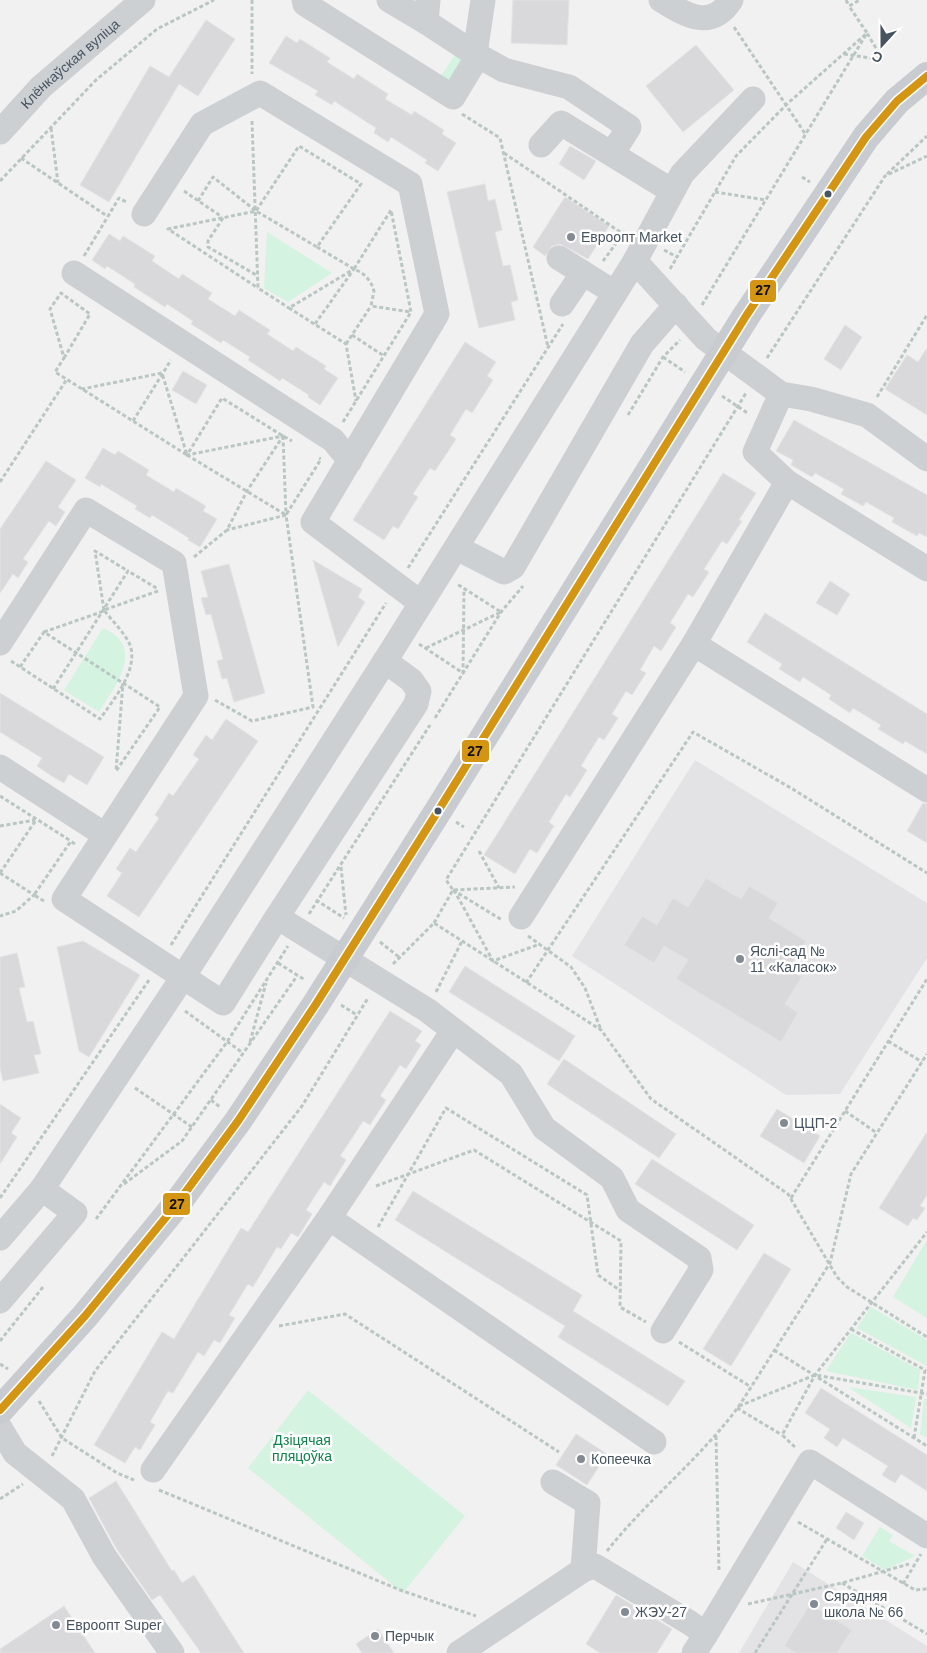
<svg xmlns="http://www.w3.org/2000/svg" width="927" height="1653" font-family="Arial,sans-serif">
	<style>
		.education { fill: #e3e2e4 }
		.green { fill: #d4f3e0 }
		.building { fill: #d9d9db; stroke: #e3e3e4 }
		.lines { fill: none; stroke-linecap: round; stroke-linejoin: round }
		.path { stroke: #b9c7c3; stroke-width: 3; stroke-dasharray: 4 2.5; stroke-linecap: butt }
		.minor { stroke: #cdd0d3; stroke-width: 25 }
		.major { stroke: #c8ccd1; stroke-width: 28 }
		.bus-1-casing { stroke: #fff; stroke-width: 11 }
		.bus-1 { stroke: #d49513; stroke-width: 8 }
		.bus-dot { fill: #465360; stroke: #fff; stroke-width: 2 }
		.poi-dot { fill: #828a93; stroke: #fff; stroke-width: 2 }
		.labels { text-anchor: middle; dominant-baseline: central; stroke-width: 5; stroke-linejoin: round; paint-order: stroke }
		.street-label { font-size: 14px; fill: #465360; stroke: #fff }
		.poi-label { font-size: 14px; fill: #465360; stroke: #fff; text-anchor: start }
		.park-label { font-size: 14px; fill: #0e844c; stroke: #fff }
		.line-badge { stroke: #fff; stroke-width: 2 }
		.pale-badge-label { font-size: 14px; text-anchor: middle; font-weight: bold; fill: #111 }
	</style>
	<rect width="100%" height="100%" fill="#f2f1f1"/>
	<g class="education">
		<polygon points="695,760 927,903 927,958 840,1094 786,1095 572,956"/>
		<polygon points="793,1562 927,1646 927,1653 739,1653"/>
	</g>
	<g class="green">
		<polygon points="456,53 462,61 450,81 439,79"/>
		<polygon points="267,232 332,273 288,302 264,288"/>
		<path d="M103,628C147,647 115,687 99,712L64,690Z"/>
		<polygon points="927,1240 927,1318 893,1297"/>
		<polygon points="871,1307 927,1340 927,1366 857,1328"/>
		<polygon points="851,1333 920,1370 918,1390 826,1371"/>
		<polygon points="848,1387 916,1397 911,1428"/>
		<polygon points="308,1390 465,1516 403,1593 248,1468"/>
		<polygon points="924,1399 927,1399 927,1437 920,1434"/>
		<polygon points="880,1527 893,1535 889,1541 915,1556 885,1570 862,1556"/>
	</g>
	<g class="building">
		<polygon points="513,0 569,0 567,45 511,43"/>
		<polygon points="206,20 235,39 198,96 179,84 109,202 80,185 150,66 169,77"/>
		<polygon points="286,36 297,43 300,39 330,58 327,62 354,79 357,74 388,94 385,99 412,115 414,111 444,130 442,134 456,143 438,171 425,163 427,160 391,137 388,142 374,133 376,128 334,101 332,105 315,95 318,91 269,63"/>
		<polygon points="696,45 734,90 683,132 646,86"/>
		<polygon points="570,146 596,161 584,180 559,164"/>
		<polygon points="485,184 488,201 495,199 502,230 495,232 503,266 510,265 518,300 511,302 515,320 479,328 447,192"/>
		<polygon points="565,197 609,226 588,259 560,244 552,246 545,256 533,247"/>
		<polygon points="109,234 120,241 123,236 155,256 152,261 179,279 182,274 212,293 208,299 235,316 239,310 270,330 267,334 293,351 296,347 326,366 324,369 338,378 320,405 308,397 309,395 282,378 280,381 248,360 250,357 223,340 221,343 191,324 193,321 167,304 165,307 134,287 135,284 107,266 105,269 92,260"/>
		<polygon points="845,325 862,337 841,370 824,359"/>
		<polygon points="465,342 496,362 487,376 493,380 472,413 466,409 450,435 456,439 435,471 430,468 413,494 418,497 398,529 393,526 384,540 353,520"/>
		<polygon points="927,348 927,415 885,389 907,355 918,362"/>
		<polygon points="183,371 207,385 196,404 172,390"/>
		<polygon points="794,420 927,495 927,537 919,533 917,536 892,522 894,518 866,502 863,506 841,494 844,489 815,473 812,477 791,465 793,460 776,451"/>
		<polygon points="103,448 115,455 118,451 149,470 146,475 174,492 176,488 206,506 203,511 217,519 200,547 188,540 189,538 152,515 150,518 135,509 137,506 101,484 100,487 85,478"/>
		<polygon points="46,461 76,480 58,507 65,512 56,526 49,521 23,559 28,562 18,578 13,574 0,593 0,529"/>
		<polygon points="723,473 756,493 739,520 742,521 727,544 722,541 704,569 709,572 693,597 688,594 670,623 676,627 661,651 654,646 640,670 646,673 632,695 626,691 612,714 618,718 604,740 599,737 581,766 587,770 570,797 566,794 549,822 554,826 537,853 530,849 515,874 484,855"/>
		<polygon points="313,560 362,589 358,597 365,602 338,647"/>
		<polygon points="229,564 265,693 234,702 227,678 222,679 217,661 223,659 211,614 206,615 201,598 208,597 201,571"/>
		<polygon points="830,581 850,594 837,615 816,603"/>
		<polygon points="765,613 927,714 927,754 905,741 903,744 878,729 881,725 853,708 850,713 829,699 831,695 803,677 800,682 779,669 782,664 747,642"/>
		<polygon points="0,693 104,757 87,785 69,774 64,783 50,775 37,766 42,758 0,732"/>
		<polygon points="226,719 258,741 139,917 107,896 122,873 116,869 130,848 136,852 159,818 155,815 169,793 173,796 199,759 193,755 206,735 212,740"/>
		<polygon points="923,803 927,804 927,843 907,831"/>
		<polygon points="706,878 741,899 749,886 778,903 769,918 806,941 788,969 802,977 785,1004 798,1013 781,1042 676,979 688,960 664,946 654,963 624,945 642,916 657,925 673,898 688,907"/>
		<polygon points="83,941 140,975 89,1057 79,1051 57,947"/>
		<polygon points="17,953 25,987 19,988 27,1022 33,1021 41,1054 34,1055 39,1073 3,1081 0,1068 0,957"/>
		<polygon points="465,966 575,1036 559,1061 449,992"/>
		<polygon points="390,1011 422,1031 415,1041 421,1045 406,1069 400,1065 380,1096 386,1100 370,1125 363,1121 354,1135 340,1156 346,1160 330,1186 324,1182 306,1210 312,1214 298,1237 291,1233 281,1249 277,1247 253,1287 248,1284 229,1315 235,1318 220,1343 214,1340 204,1356 198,1352 173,1393 168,1391 150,1422 155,1425 140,1450 135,1447 125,1463 94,1445 162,1332 174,1339 241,1228 248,1232"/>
		<polygon points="564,1059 676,1134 659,1158 547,1084"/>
		<polygon points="0,1104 21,1118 11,1133 17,1137 0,1164"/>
		<polygon points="777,1109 820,1136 804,1163 760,1136"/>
		<polygon points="927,1132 927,1195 920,1206 925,1208 917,1220 913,1218 908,1226 879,1208"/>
		<polygon points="652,1159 754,1225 737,1250 635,1184"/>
		<polygon points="413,1191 582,1295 573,1311 685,1381 668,1406 558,1337 565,1326 395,1220"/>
		<polygon points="764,1253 791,1269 731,1366 703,1349"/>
		<polygon points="821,1388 927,1455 927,1491 901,1474 895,1483 882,1475 888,1466 843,1438 837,1447 824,1438 830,1429 805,1413"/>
		<polygon points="576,1434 607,1454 587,1485 556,1465"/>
		<polygon points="116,1481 172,1571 174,1570 182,1583 194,1575 244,1653 201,1653 160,1595 152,1600 116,1548 89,1498"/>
		<polygon points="846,1512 864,1523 854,1540 836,1528"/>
		<polygon points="616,1595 672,1629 657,1653 600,1653 586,1644"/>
		<polygon points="810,1604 852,1630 837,1653 796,1653 784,1646"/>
		<polygon points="64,1606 95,1653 0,1653 0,1649"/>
		<polygon points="378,1629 394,1653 362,1653 356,1644"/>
	</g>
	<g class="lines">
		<g class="path">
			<polyline points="252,0 252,74"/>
			<polyline points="846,0 849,6"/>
			<polyline points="734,27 806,135"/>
			<polyline points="844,54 883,60"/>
			<polyline points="462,114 500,138 548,347"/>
			<polyline points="252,121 258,288 289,308"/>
			<polyline points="51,128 58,183"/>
			<polyline points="504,153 623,234"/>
			<polyline points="21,158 107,216"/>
			<polyline points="887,174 927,136"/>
			<polyline points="802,177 810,182"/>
			<polyline points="0,181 96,80 157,29 214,0"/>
			<polyline points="184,191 222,217"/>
			<polyline points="715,192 766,200"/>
			<polyline points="198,201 213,177 256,211 317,247 361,184 299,146 256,211 168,229 258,288"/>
			<polyline points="223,218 208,241 208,247 258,276"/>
			<path d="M317,247L354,269C364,273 371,280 374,291L371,306L411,312L391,210L354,269"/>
			<polyline points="664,250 677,257 736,156 787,104 867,33 883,60"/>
			<polyline points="84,256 119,198 128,203"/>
			<polyline points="603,261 626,230"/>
			<polyline points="670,269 677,257"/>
			<polyline points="702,305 867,33 849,6 860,0"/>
			<polyline points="315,324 354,269 289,308 346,344 356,401"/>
			<polyline points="352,335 384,356"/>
			<polyline points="346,344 371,306"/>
			<polyline points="663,357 685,372"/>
			<polyline points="64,358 90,314 61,293 50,309 64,358 55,372 187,455 162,373 82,389"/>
			<polyline points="767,358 885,176 927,156"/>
			<polyline points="722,396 749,414"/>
			<polyline points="877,397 927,315"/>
			<polyline points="628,415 663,357 680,340"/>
			<polyline points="133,421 171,360"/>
			<polyline points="343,422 411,312"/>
			<polyline points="283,436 286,515"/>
			<polyline points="187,455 286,515 321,459 319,458"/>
			<polyline points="0,482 67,379"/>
			<polyline points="194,557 227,530 247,491 283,436 187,455 222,398 283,436 292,441"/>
			<polyline points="408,568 563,324"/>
			<polyline points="104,610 95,551 128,571"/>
			<polyline points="44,632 104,611"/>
			<polyline points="419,644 463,673 464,589"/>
			<polyline points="426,648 501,612 457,584"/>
			<path d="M11,661L100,719C113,700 139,670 130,645C125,633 112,621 104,610L158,591"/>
			<polyline points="20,667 44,632 160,707 116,771 123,683"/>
			<polyline points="53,689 128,571 158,589"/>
			<polyline points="215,700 252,721 313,707 286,515 227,530"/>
			<polyline points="435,718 501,612 523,586"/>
			<polyline points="0,796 71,841"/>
			<polyline points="456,822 464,827"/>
			<polyline points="0,826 35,820"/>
			<polyline points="479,851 499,888"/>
			<polyline points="341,867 346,915"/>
			<polyline points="0,873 34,895 16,911 0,916"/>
			<polyline points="0,873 36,820"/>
			<polyline points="453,890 502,920"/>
			<polyline points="454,890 493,961 540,944"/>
			<polyline points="454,890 515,887"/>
			<polyline points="316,900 344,918"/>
			<polyline points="44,901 34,895 71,841 76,845"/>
			<polyline points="309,914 430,725"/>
			<polyline points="434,923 453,890 446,880 746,393"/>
			<polyline points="528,936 571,967 585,988 601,1030"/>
			<polyline points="380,942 399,957"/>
			<polyline points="171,945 386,603"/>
			<polyline points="278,963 305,980"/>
			<polyline points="393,964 434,923 601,1030 651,1099 788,1194 837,1277 847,1287 927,1337"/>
			<polyline points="526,983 693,732 791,788 927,873"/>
			<polyline points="436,992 462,941"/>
			<polyline points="341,1005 357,1015"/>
			<polyline points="185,1011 243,1053"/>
			<polyline points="888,1041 922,1062"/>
			<polyline points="250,1042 266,983"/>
			<polyline points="135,1088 192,1127"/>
			<polyline points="211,1100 220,1107"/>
			<polyline points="845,1111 877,1133"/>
			<polyline points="124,1184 182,1141 297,976"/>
			<polyline points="376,1186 474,1150 621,1241 620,1307 646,1322"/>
			<polyline points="0,1198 149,980"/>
			<polyline points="791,1198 927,979"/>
			<polyline points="96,1219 227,1042 288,946"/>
			<polyline points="378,1227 446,1108 587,1195 598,1275 621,1291"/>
			<polyline points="279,1326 345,1314 559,1452"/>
			<polyline points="851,1329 925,1370 914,1438"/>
			<polyline points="0,1341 43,1287"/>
			<polyline points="679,1342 751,1387"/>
			<polyline points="774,1350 927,1446"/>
			<polyline points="0,1364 8,1369"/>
			<polyline points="39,1401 62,1438 117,1473 134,1480"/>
			<polyline points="739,1406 815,1375 927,1394"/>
			<polyline points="737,1408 782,1435"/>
			<polyline points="716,1436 719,1570"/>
			<polyline points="795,1447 782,1435 815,1375 927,1232"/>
			<polyline points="52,1456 95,1371 302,1106 368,998"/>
			<polyline points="159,1490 400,1590 476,1616"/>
			<polyline points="0,1499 23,1484"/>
			<polyline points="798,1522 915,1590 927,1589"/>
			<path d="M607,1551C648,1499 700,1459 739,1406L830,1263L851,1174L927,1054"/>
			<polyline points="842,1583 927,1634"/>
			<polyline points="903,1584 921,1554"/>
			<polyline points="748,1604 842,1583 909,1564"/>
			<polyline points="755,1653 827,1539"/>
		</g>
		<g class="minor">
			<polyline points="304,0 305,4 453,97 473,64 475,54 426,22"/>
			<polyline points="389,0 426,22 428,0"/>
			<polyline points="483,0 475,54 504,70 569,87 629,127 612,154"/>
			<path d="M661,0C685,15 711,31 731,0"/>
			<path id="s1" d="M0,132L41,87L143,0"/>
			<polyline points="541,145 561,123 672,191"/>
			<polyline points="144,214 202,124 260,93 410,184 437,314 313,522 421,603"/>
			<polyline points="559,258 615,293"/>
			<polyline points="635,261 682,174 753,99"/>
			<polyline points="74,273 333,440 350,461"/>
			<polyline points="562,304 583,273"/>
			<polyline points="781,394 811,399 867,415 927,459"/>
			<polyline points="457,548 504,572 513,567 642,344 676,305"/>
			<polyline points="0,643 86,510 174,563 196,696 64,899 183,977 42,1189 0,1238"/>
			<polyline points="694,644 927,790"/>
			<polyline points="385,661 635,261 706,339 781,394 755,452 787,482 927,569"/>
			<polyline points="0,767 105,835"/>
			<polyline points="277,917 416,704 419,691 411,680 385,661 183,977 223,1003 277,917 427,1010 511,1074 544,1128 612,1178 628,1210 699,1258 701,1270 663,1331"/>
			<polyline points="521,917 694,644 787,482"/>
			<polyline points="329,1218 654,1442"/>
			<polyline points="0,1301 75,1213 42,1189"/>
			<polyline points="0,1428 15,1453 73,1499 104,1556 172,1653"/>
			<polyline points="153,1470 329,1218 453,1031"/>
			<polyline points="583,1570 595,1566 690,1623 706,1634 694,1653"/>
			<polyline points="706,1634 810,1462 927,1536"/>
			<polyline points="459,1653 583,1570 588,1503 553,1482"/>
		</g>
		<polyline class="major" points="0,1410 85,1316 176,1205 238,1121 316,1004 438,811 746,316 866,137 897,101 927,76"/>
		<g class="bus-1-casing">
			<polyline id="bus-1" points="0,1410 85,1316 176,1205 238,1121 316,1004 438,811 746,316 866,137 897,101 927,76"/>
		</g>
		<use href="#bus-1" class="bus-1"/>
	</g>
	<g class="bus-dot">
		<circle cx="828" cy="194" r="4.5"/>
		<circle cx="438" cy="811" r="4.5"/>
	</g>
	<g class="poi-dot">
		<circle cx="571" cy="237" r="5"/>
		<circle cx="740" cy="959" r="5"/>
		<circle cx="784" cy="1123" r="5"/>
		<circle cx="581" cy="1459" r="5"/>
		<circle cx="814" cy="1604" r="5"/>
		<circle cx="625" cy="1612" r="5"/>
		<circle cx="56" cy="1625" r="5"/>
		<circle cx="375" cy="1636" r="5"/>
	</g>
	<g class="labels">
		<g class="street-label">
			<text stroke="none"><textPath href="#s1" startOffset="98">Клёнкаўская вуліца</textPath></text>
		</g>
		<g class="poi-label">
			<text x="581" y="237">Евроопт Market</text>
			<text x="750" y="951">Яслі-сад №<tspan x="750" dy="16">11 «Каласок»</tspan></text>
			<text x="794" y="1123">ЦЦП-2</text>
			<text x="591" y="1459">Копеечка</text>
			<text x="824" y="1596">Сярэдняя<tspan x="824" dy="16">школа № 66</tspan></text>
			<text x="635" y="1612">ЖЭУ-27</text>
			<text x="66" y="1625">Евроопт Super</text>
			<text x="385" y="1636">Перчык</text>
		</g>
		<g class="park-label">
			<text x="302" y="1440">Дзіцячая<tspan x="302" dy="16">пляцоўка</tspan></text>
		</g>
	</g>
	<g class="line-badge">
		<rect x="749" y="279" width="28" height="24" rx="5" fill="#d49513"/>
		<rect x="461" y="739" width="29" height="24" rx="5" fill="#d49513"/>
		<rect x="162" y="1192" width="29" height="24" rx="5" fill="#d49513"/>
	</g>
	<g class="pale-badge-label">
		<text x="763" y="295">27</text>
		<text x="475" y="756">27</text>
		<text x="177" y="1209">27</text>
	</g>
	<g transform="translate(882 45) rotate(201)" stroke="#ffffff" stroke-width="4" paint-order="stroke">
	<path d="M0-4L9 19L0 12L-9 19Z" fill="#465360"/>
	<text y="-8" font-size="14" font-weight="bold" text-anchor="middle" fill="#465360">С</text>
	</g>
</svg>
